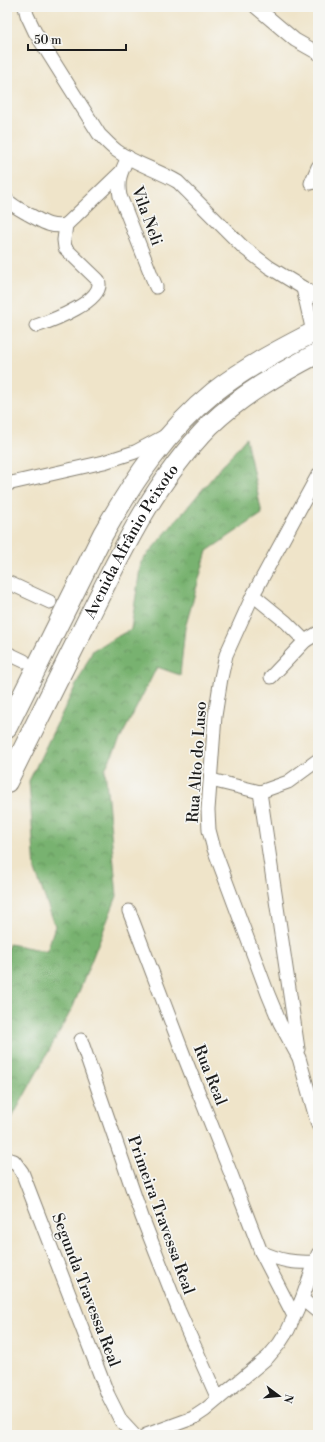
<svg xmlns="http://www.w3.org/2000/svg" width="325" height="1442" font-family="'Libre Bodoni',serif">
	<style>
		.forest { fill: url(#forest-crowns); stroke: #4a6746 }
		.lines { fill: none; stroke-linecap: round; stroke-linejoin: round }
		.minor-casing { stroke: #868072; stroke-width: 15 }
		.primary-casing { stroke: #868072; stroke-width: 22 }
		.minor { stroke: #fff; stroke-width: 13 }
		.primary { stroke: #fff; stroke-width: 20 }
		.labels { text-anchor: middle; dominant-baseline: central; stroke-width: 3.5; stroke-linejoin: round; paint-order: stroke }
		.street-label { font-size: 16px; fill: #1c1c1c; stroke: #f6f6f2 }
	</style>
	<defs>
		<pattern id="forest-crowns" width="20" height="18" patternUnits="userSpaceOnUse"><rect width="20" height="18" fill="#78b270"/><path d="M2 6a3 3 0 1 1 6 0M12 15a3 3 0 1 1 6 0" fill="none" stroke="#62905b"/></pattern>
	</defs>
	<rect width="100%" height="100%" fill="#f6f6f2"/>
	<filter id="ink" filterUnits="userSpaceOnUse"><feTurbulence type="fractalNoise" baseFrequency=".025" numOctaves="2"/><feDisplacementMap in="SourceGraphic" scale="8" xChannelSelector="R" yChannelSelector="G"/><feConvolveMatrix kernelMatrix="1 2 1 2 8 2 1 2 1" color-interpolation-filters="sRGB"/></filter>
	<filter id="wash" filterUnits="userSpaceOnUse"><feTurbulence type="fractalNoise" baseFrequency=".012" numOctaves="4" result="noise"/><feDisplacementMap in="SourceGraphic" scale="16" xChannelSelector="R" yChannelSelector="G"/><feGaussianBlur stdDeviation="0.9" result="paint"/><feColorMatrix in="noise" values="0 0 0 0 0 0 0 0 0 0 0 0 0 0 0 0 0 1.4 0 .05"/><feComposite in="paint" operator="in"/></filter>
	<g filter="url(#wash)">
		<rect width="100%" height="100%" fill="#efe4c9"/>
		<polygon class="forest" points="246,438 262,514 207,551 185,628 180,675 157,667 105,769 117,896 73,1007 7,1127 7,950 9,944 47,951 55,926 35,870 29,781 93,650 131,629 141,562"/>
	</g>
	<g filter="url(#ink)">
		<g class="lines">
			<g class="minor-casing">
				<g id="minor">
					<path d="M25,7L27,15L35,32L99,134C105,140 110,146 117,151C135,164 158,170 178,182L243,247L269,267L318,297"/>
					<polyline points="256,7 295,40 318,53"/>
					<path d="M128,157C121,172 117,180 120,196L156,287"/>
					<polyline points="311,183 318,167"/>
					<path d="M7,200C13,206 21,210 28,214C42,221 49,228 66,225"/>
					<polyline points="66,225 120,173"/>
					<polyline points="303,288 313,332"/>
					<path d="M36,326C51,321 107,300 98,280L65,248L64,240L66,225"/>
					<polyline points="318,475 253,595 226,655 221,678 215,716 208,810 209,830 214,849 268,994 280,1023 299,1058 318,1125"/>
					<polyline points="7,484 104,462 135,452 165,436"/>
					<polyline points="7,582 50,602"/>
					<polyline points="253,595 286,622 305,641"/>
					<polyline points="7,653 24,661"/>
					<polyline points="271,677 305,641 318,633"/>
					<polyline points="211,780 260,792 288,782 318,760"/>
					<polyline points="260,792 298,1049"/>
					<polyline points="129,911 186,1061 231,1174 261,1252 294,1316"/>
					<polyline points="81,1040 142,1217 178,1309 218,1399"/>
					<polyline points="7,1159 14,1161 22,1172 108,1395 121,1421 134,1435"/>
					<path d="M261,1252C281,1261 293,1263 315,1262"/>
					<polyline points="302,1299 318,1312"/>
					<polyline points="146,1435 193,1418 205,1410 268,1357 279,1344 288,1330 302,1299 318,1254"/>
				</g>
			</g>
			<g class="primary-casing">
				<g id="primary">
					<path d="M7,727L103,534C133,481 166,431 214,392C246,367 283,348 318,330"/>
					<path id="s1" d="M7,782C34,728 61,673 88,619C122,550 155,481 210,425C241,395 280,373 318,353"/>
				</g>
			</g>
			<use href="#minor" class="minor"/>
			<use href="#primary" class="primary"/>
		</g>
	</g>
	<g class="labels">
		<g class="street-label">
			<text transform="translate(147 216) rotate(70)">Vila Neli</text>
			<text stroke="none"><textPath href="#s1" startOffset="271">Avenida Afrânio Peixoto</textPath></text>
			<text transform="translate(197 762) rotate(-86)">Rua Alto do Luso</text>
			<text transform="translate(210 1075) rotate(68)">Rua Real</text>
			<text transform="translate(161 1215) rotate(70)">Primeira Travessa Real</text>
			<text transform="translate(86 1290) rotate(69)">Segunda Travessa Real</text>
		</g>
	</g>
	<rect width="325" height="1442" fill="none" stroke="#f6f6f2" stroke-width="24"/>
	<g transform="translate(279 1396) rotate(106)" stroke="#f6f6f2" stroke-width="3" paint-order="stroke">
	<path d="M0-3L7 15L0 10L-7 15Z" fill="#1c1c1c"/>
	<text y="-6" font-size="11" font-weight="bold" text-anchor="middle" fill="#1c1c1c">N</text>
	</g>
	<path d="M28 44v6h98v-6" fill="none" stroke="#1c1c1c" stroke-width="2"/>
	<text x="34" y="44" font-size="12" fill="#1c1c1c" stroke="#f6f6f2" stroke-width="3" paint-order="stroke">50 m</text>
</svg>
